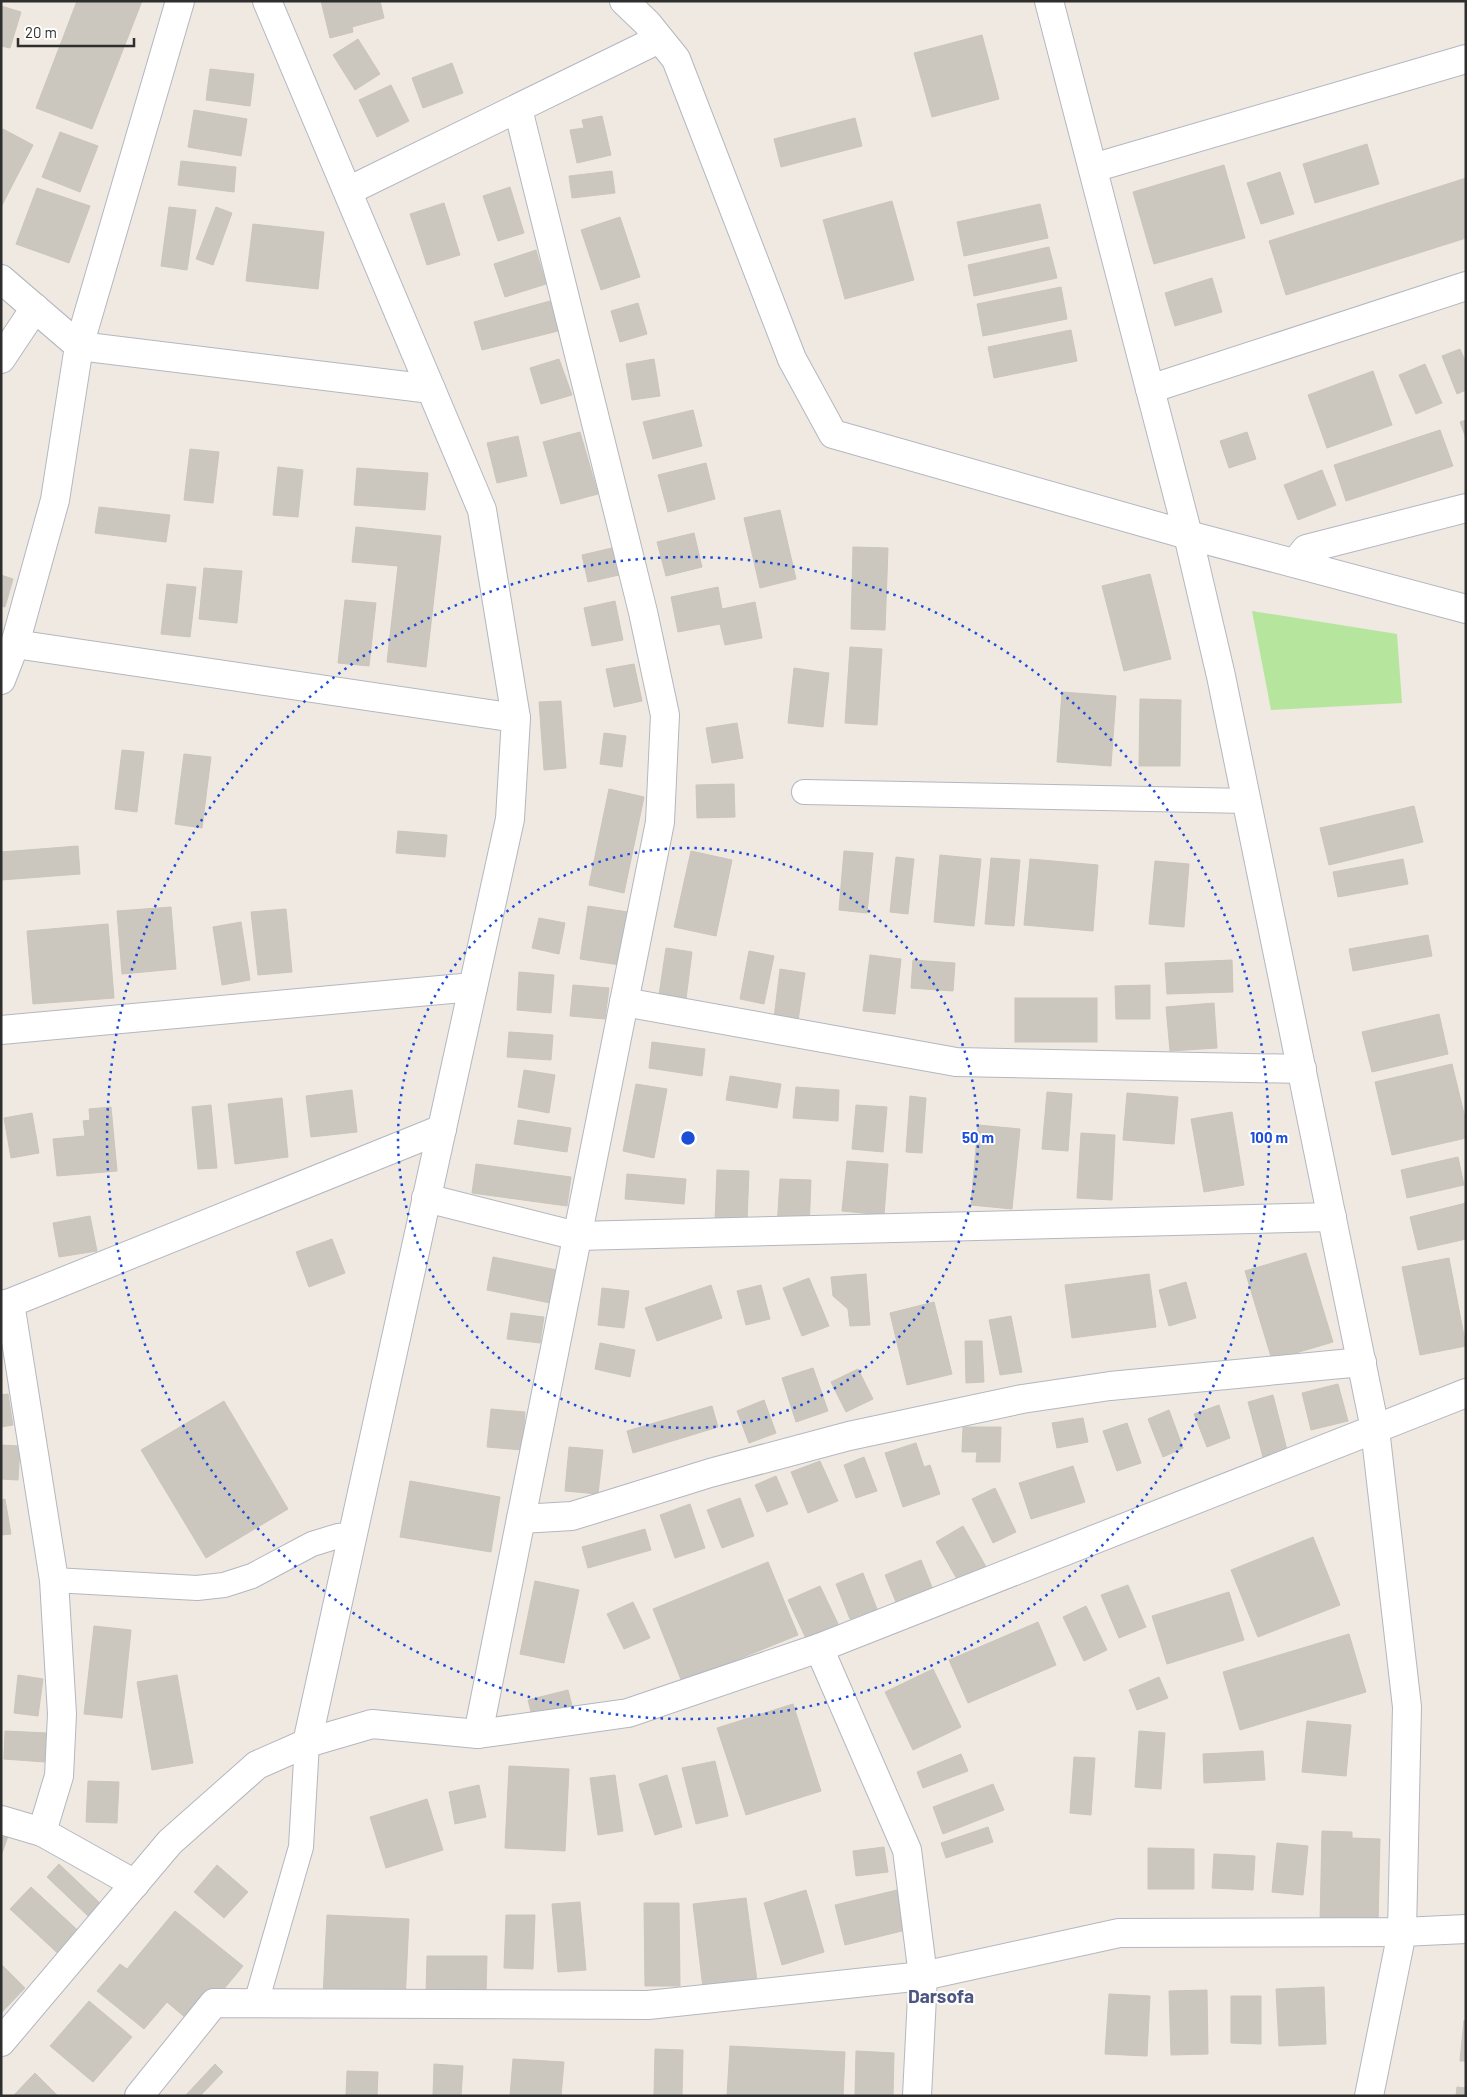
<svg xmlns="http://www.w3.org/2000/svg" width="1467" height="2097" font-family="Barlow,sans-serif">
	<style>
		.green { fill: #b6e59e }
		.building { fill: #cbc7bf; stroke: #cbc5ba }
		.lines { fill: none; stroke-linecap: round; stroke-linejoin: round }
		.service-casing { stroke: #b4b7c1; stroke-width: 26 }
		.minor-casing { stroke: #b4b7c1; stroke-width: 30 }
		.service { stroke: #fff; stroke-width: 24 }
		.minor { stroke: #fff; stroke-width: 28 }
		.ring { fill: none; stroke: #1d4ed8; stroke-width: 2.5; stroke-dasharray: 2.5 5 }
		.labels { text-anchor: middle; dominant-baseline: central; stroke-width: 4; stroke-linejoin: round; paint-order: stroke }
		.district-label { font-size: 19px; font-weight: bold; fill: #4d5680; stroke: #fff }
		.centre { fill: #1d4ed8; stroke: #fff; stroke-width: 2.5 }
		.ring-label { font-size: 15px; text-anchor: middle; font-weight: bold; fill: #1d4ed8; stroke: #fff; stroke-width: 4; stroke-linejoin: round; paint-order: stroke }
	</style>
	<rect width="100%" height="100%" fill="#efe9e1"/>
	<polygon class="green" points="1252,611 1397,634 1402,703 1271,710"/>
	<g class="building">
		<polygon points="77,1 142,1 92,129 36,108"/>
		<polygon points="321,1 380,1 384,18 352,27 353,32 330,38"/>
		<polygon points="1,6 21,12 10,48 1,46"/>
		<polygon points="982,35 999,99 932,117 914,53"/>
		<polygon points="358,39 380,74 355,90 333,55"/>
		<polygon points="452,63 463,93 423,108 412,78"/>
		<polygon points="210,69 254,74 250,106 206,100"/>
		<polygon points="391,85 409,121 377,137 359,100"/>
		<polygon points="194,110 247,119 241,156 188,147"/>
		<polygon points="602,116 611,155 577,163 570,130 584,128 582,120"/>
		<polygon points="855,118 862,146 781,167 774,139"/>
		<polygon points="3,129 33,145 1,207 1,133"/>
		<polygon points="60,132 98,146 80,192 42,177"/>
		<polygon points="1367,144 1379,184 1315,203 1303,164"/>
		<polygon points="181,161 236,167 234,192 178,185"/>
		<polygon points="1224,165 1245,238 1154,264 1133,192"/>
		<polygon points="612,171 615,193 572,198 569,176"/>
		<polygon points="1280,172 1294,214 1261,224 1247,183"/>
		<polygon points="1466,178 1466,238 1286,295 1269,241"/>
		<polygon points="510,187 524,233 498,241 483,196"/>
		<polygon points="37,188 90,206 69,263 16,244"/>
		<polygon points="892,201 914,280 845,299 823,220"/>
		<polygon points="444,203 460,255 427,265 410,214"/>
		<polygon points="1040,204 1048,238 964,256 957,222"/>
		<polygon points="169,207 196,210 187,270 161,266"/>
		<polygon points="216,207 232,213 213,265 196,259"/>
		<polygon points="620,217 640,277 601,290 581,230"/>
		<polygon points="253,224 324,232 318,289 246,281"/>
		<polygon points="1049,247 1057,278 974,296 968,265"/>
		<polygon points="536,250 546,284 505,297 494,264"/>
		<polygon points="1212,278 1222,312 1175,326 1165,293"/>
		<polygon points="1061,287 1067,319 983,336 977,304"/>
		<polygon points="550,301 558,331 482,350 474,322"/>
		<polygon points="638,303 647,334 620,342 611,311"/>
		<polygon points="1071,330 1077,361 994,378 988,347"/>
		<polygon points="1460,349 1466,363 1466,390 1457,394 1442,356"/>
		<polygon points="559,359 572,395 541,404 530,368"/>
		<polygon points="654,359 660,396 632,400 626,364"/>
		<polygon points="1425,364 1442,403 1416,414 1399,375"/>
		<polygon points="1373,371 1392,425 1327,448 1308,395"/>
		<polygon points="693,410 702,446 653,459 643,422"/>
		<polygon points="1466,420 1466,438 1460,422"/>
		<polygon points="1440,430 1453,466 1346,501 1334,465"/>
		<polygon points="580,432 598,494 561,504 543,442"/>
		<polygon points="1247,432 1256,459 1229,468 1220,441"/>
		<polygon points="518,436 527,476 497,483 487,443"/>
		<polygon points="190,449 219,452 213,503 184,500"/>
		<polygon points="706,463 715,499 668,512 658,475"/>
		<polygon points="278,467 303,470 298,517 273,515"/>
		<polygon points="357,468 428,473 425,510 354,505"/>
		<polygon points="1322,470 1336,505 1298,520 1284,485"/>
		<polygon points="99,507 170,515 166,542 95,533"/>
		<polygon points="780,510 796,579 760,588 744,518"/>
		<polygon points="356,527 441,536 426,667 387,662 398,566 352,562"/>
		<polygon points="694,533 702,567 666,576 657,542"/>
		<polygon points="853,547 888,548 885,630 851,629"/>
		<polygon points="612,548 619,575 588,582 582,555"/>
		<polygon points="204,568 242,571 237,623 199,619"/>
		<polygon points="1150,574 1171,659 1124,671 1102,586"/>
		<polygon points="1,575 13,579 5,607 1,606"/>
		<polygon points="167,584 196,587 190,637 161,634"/>
		<polygon points="718,587 722,609 755,602 762,638 725,645 720,624 678,632 671,597"/>
		<polygon points="345,600 376,603 369,666 338,663"/>
		<polygon points="615,601 623,640 592,646 584,608"/>
		<polygon points="850,647 882,649 877,725 845,723"/>
		<polygon points="634,664 642,701 614,707 606,669"/>
		<polygon points="794,668 829,673 823,727 788,723"/>
		<polygon points="1062,692 1116,696 1111,766 1057,762"/>
		<polygon points="1140,699 1181,700 1180,766 1139,766"/>
		<polygon points="561,701 566,768 544,770 539,702"/>
		<polygon points="737,723 743,758 712,763 706,728"/>
		<polygon points="604,733 626,736 622,767 600,764"/>
		<polygon points="122,750 144,752 137,812 115,809"/>
		<polygon points="184,754 211,757 202,828 175,824"/>
		<polygon points="734,784 735,817 697,818 696,785"/>
		<polygon points="609,789 644,797 624,893 589,885"/>
		<polygon points="1414,806 1423,842 1329,865 1320,828"/>
		<polygon points="398,831 447,835 445,857 396,853"/>
		<polygon points="78,846 80,874 1,880 1,852"/>
		<polygon points="691,851 732,860 716,936 674,927"/>
		<polygon points="844,851 873,853 867,913 839,910"/>
		<polygon points="940,855 981,859 974,926 934,922"/>
		<polygon points="896,857 914,859 908,914 890,912"/>
		<polygon points="991,858 1020,860 1014,926 985,924"/>
		<polygon points="1030,859 1098,865 1093,931 1024,925"/>
		<polygon points="1403,859 1408,884 1338,897 1333,872"/>
		<polygon points="1155,861 1189,864 1184,927 1149,924"/>
		<polygon points="588,906 628,912 620,965 580,959"/>
		<polygon points="171,907 176,969 122,974 117,911"/>
		<polygon points="286,909 292,972 258,975 251,912"/>
		<polygon points="539,918 565,923 559,954 532,948"/>
		<polygon points="241,922 250,980 222,985 213,927"/>
		<polygon points="108,924 114,998 33,1004 27,931"/>
		<polygon points="1428,935 1432,956 1353,971 1349,949"/>
		<polygon points="666,948 692,952 686,999 659,995"/>
		<polygon points="749,951 774,956 764,1004 740,999"/>
		<polygon points="870,955 901,959 895,1014 863,1011"/>
		<polygon points="913,960 955,963 953,991 911,988"/>
		<polygon points="1232,960 1233,992 1167,994 1165,963"/>
		<polygon points="780,969 805,973 798,1021 774,1018"/>
		<polygon points="519,972 554,975 551,1013 517,1010"/>
		<polygon points="573,985 609,988 605,1019 570,1016"/>
		<polygon points="1150,985 1150,1019 1116,1019 1115,986"/>
		<rect x="1015" y="998" width="82" height="44"/>
		<polygon points="1214,1003 1217,1048 1170,1051 1166,1007"/>
		<polygon points="1439,1014 1448,1054 1372,1072 1362,1032"/>
		<polygon points="509,1032 553,1035 551,1060 507,1057"/>
		<polygon points="652,1042 705,1049 702,1076 649,1068"/>
		<polygon points="1452,1064 1466,1122 1466,1138 1392,1155 1375,1082"/>
		<polygon points="524,1070 555,1075 549,1113 518,1107"/>
		<polygon points="730,1076 781,1084 777,1108 726,1100"/>
		<polygon points="636,1084 667,1089 654,1158 623,1151"/>
		<polygon points="796,1087 839,1090 838,1121 793,1118"/>
		<polygon points="352,1090 357,1132 311,1137 306,1096"/>
		<polygon points="1047,1092 1072,1094 1068,1151 1042,1149"/>
		<polygon points="1127,1093 1178,1097 1174,1144 1123,1140"/>
		<polygon points="910,1096 926,1098 922,1153 906,1152"/>
		<polygon points="282,1098 288,1157 235,1164 228,1104"/>
		<polygon points="211,1105 217,1168 198,1169 192,1107"/>
		<polygon points="856,1105 887,1107 883,1152 852,1149"/>
		<polygon points="111,1107 117,1171 57,1176 53,1139 85,1136 83,1121 90,1120 89,1109"/>
		<polygon points="1232,1112 1244,1185 1204,1192 1191,1119"/>
		<polygon points="32,1113 39,1153 11,1158 4,1118"/>
		<polygon points="518,1120 571,1128 567,1152 514,1144"/>
		<polygon points="978,1125 1020,1129 1012,1209 971,1205"/>
		<polygon points="1081,1133 1115,1135 1112,1200 1077,1198"/>
		<polygon points="1458,1157 1464,1185 1407,1198 1401,1170"/>
		<polygon points="847,1161 888,1164 884,1215 842,1211"/>
		<polygon points="476,1164 571,1177 567,1206 472,1193"/>
		<polygon points="717,1170 749,1171 747,1221 715,1221"/>
		<polygon points="627,1174 686,1179 684,1204 625,1199"/>
		<polygon points="780,1179 811,1180 809,1229 777,1228"/>
		<polygon points="1466,1203 1466,1239 1418,1250 1410,1217"/>
		<polygon points="90,1216 97,1251 59,1257 53,1223"/>
		<polygon points="332,1239 345,1273 309,1287 296,1252"/>
		<polygon points="1306,1253 1333,1342 1272,1360 1245,1271"/>
		<polygon points="493,1257 557,1270 550,1303 487,1290"/>
		<polygon points="1449,1258 1466,1346 1420,1355 1402,1267"/>
		<polygon points="866,1274 870,1325 850,1326 848,1309 833,1296 831,1277"/>
		<polygon points="1149,1274 1156,1327 1072,1338 1065,1285"/>
		<polygon points="809,1278 829,1326 802,1336 783,1288"/>
		<polygon points="1186,1282 1196,1318 1169,1326 1159,1290"/>
		<polygon points="711,1285 722,1318 657,1341 645,1308"/>
		<polygon points="761,1285 770,1319 746,1325 737,1291"/>
		<polygon points="602,1288 629,1291 624,1328 598,1325"/>
		<polygon points="934,1302 952,1374 907,1385 890,1313"/>
		<polygon points="511,1313 544,1317 540,1343 507,1339"/>
		<polygon points="1011,1316 1022,1372 1000,1375 989,1320"/>
		<polygon points="965,1341 982,1341 984,1382 966,1383"/>
		<polygon points="600,1343 635,1350 630,1377 595,1369"/>
		<polygon points="813,1368 828,1411 796,1422 782,1378"/>
		<polygon points="858,1369 873,1399 846,1412 831,1382"/>
		<polygon points="1338,1384 1348,1421 1311,1430 1302,1393"/>
		<polygon points="8,1394 13,1425 1,1427 1,1395"/>
		<polygon points="1273,1395 1287,1450 1263,1457 1248,1402"/>
		<polygon points="764,1400 776,1433 749,1443 737,1411"/>
		<polygon points="224,1401 288,1509 206,1558 141,1450"/>
		<polygon points="1219,1405 1230,1438 1207,1447 1194,1414"/>
		<polygon points="712,1406 718,1427 633,1453 627,1431"/>
		<polygon points="491,1409 525,1412 522,1450 487,1447"/>
		<polygon points="1169,1410 1183,1448 1163,1457 1148,1419"/>
		<polygon points="1083,1418 1088,1442 1057,1448 1052,1423"/>
		<polygon points="1127,1423 1141,1463 1117,1471 1103,1431"/>
		<polygon points="963,1427 1001,1427 1000,1462 976,1462 977,1452 962,1452"/>
		<polygon points="916,1443 924,1467 930,1465 940,1494 903,1507 885,1453"/>
		<polygon points="1,1445 20,1446 18,1480 1,1479"/>
		<polygon points="569,1447 603,1450 598,1494 565,1491"/>
		<polygon points="864,1457 877,1491 856,1498 844,1465"/>
		<polygon points="820,1461 838,1501 808,1513 791,1472"/>
		<polygon points="1073,1466 1085,1502 1031,1519 1019,1483"/>
		<polygon points="776,1476 788,1504 767,1512 755,1485"/>
		<polygon points="410,1481 500,1497 491,1552 400,1537"/>
		<polygon points="995,1488 1016,1532 993,1543 972,1499"/>
		<polygon points="740,1498 754,1536 722,1548 707,1510"/>
		<polygon points="5,1499 11,1534 1,1535 1,1500"/>
		<polygon points="690,1504 705,1548 675,1558 660,1515"/>
		<polygon points="963,1526 989,1572 962,1588 936,1542"/>
		<polygon points="645,1529 651,1550 588,1568 582,1547"/>
		<polygon points="1313,1537 1340,1605 1258,1637 1231,1570"/>
		<polygon points="921,1560 936,1597 900,1612 885,1575"/>
		<polygon points="768,1562 798,1635 682,1682 653,1609"/>
		<polygon points="863,1573 877,1609 850,1619 836,1584"/>
		<polygon points="535,1581 579,1590 564,1663 520,1654"/>
		<polygon points="1128,1585 1146,1627 1119,1638 1101,1595"/>
		<polygon points="820,1586 841,1630 809,1645 788,1600"/>
		<polygon points="1229,1592 1244,1640 1167,1664 1152,1616"/>
		<polygon points="633,1602 650,1638 624,1649 607,1614"/>
		<polygon points="1086,1606 1107,1650 1084,1661 1063,1617"/>
		<polygon points="1038,1622 1056,1665 968,1703 949,1660"/>
		<polygon points="94,1626 131,1630 122,1718 84,1714"/>
		<polygon points="1349,1634 1366,1692 1240,1730 1223,1672"/>
		<polygon points="933,1669 961,1727 913,1750 885,1692"/>
		<polygon points="18,1675 43,1679 38,1716 14,1713"/>
		<polygon points="177,1675 193,1763 152,1770 137,1682"/>
		<polygon points="1159,1677 1168,1698 1137,1710 1129,1690"/>
		<polygon points="568,1690 574,1714 534,1724 528,1700"/>
		<polygon points="793,1704 821,1791 746,1815 717,1728"/>
		<polygon points="1307,1721 1351,1725 1346,1776 1302,1772"/>
		<polygon points="5,1731 47,1733 45,1762 4,1759"/>
		<polygon points="1139,1731 1165,1733 1161,1789 1135,1787"/>
		<polygon points="1263,1751 1265,1780 1204,1783 1203,1754"/>
		<polygon points="961,1754 968,1771 923,1788 917,1772"/>
		<polygon points="1074,1757 1095,1758 1091,1815 1070,1813"/>
		<polygon points="715,1761 728,1816 696,1824 682,1768"/>
		<polygon points="509,1766 569,1769 565,1851 505,1848"/>
		<polygon points="615,1775 623,1831 598,1835 590,1778"/>
		<polygon points="667,1775 682,1827 655,1835 639,1784"/>
		<polygon points="88,1781 119,1782 117,1823 86,1822"/>
		<polygon points="993,1784 1004,1810 943,1834 933,1807"/>
		<polygon points="479,1785 486,1817 455,1824 449,1792"/>
		<polygon points="427,1799 443,1850 386,1868 370,1817"/>
		<polygon points="988,1827 993,1842 946,1858 941,1843"/>
		<polygon points="1322,1831 1352,1832 1352,1838 1380,1839 1378,1924 1320,1923"/>
		<polygon points="1,1833 8,1836 1,1856"/>
		<polygon points="1277,1843 1308,1846 1303,1895 1272,1892"/>
		<polygon points="884,1847 888,1872 856,1876 853,1851"/>
		<polygon points="1148,1848 1194,1849 1194,1889 1148,1889"/>
		<polygon points="1214,1854 1255,1856 1253,1890 1212,1888"/>
		<polygon points="59,1864 101,1904 89,1917 47,1877"/>
		<polygon points="217,1865 248,1892 224,1918 194,1892"/>
		<polygon points="31,1887 85,1937 64,1959 10,1909"/>
		<polygon points="806,1890 824,1952 782,1965 764,1903"/>
		<polygon points="897,1890 906,1930 845,1945 835,1905"/>
		<polygon points="746,1898 757,1981 703,1988 693,1904"/>
		<polygon points="580,1902 586,1970 558,1972 552,1904"/>
		<polygon points="644,1903 679,1903 680,1986 645,1986"/>
		<polygon points="175,1911 243,1966 194,2025 167,2002 144,2029 97,1991 120,1964 127,1969"/>
		<polygon points="327,1915 409,1919 405,2001 323,1997"/>
		<polygon points="506,1915 535,1915 533,1969 504,1968"/>
		<polygon points="427,1956 487,1956 486,1994 426,1994"/>
		<polygon points="1,1964 25,1988 2,2012 1,2011"/>
		<polygon points="1324,1987 1326,2044 1279,2046 1276,1989"/>
		<polygon points="1207,1990 1208,2054 1171,2055 1169,1991"/>
		<polygon points="1109,1994 1150,1996 1147,2056 1105,2054"/>
		<polygon points="1231,1996 1261,1996 1261,2044 1231,2043"/>
		<polygon points="89,2001 132,2037 93,2082 50,2046"/>
		<polygon points="1464,2020 1466,2021 1466,2061 1460,2061"/>
		<polygon points="730,2046 845,2052 843,2096 727,2096"/>
		<polygon points="655,2049 683,2050 682,2096 654,2096"/>
		<polygon points="856,2051 894,2053 893,2096 855,2096"/>
		<polygon points="513,2059 564,2062 561,2096 510,2096"/>
		<polygon points="215,2064 223,2072 200,2096 185,2096"/>
		<polygon points="434,2064 463,2066 461,2096 433,2096"/>
		<polygon points="347,2071 378,2072 377,2096 346,2096"/>
		<polygon points="35,2073 58,2096 13,2096"/>
		<polygon points="1457,2087 1466,2088 1466,2096 1456,2096"/>
	</g>
	<g class="lines">
		<g class="service-casing">
			<g id="service">
				<polyline points="804,792 1247,801"/>
				<polyline points="54,1580 197,1588 224,1585 252,1576 312,1544 338,1536 352,1535"/>
				<polyline points="256,2003 301,1847 307,1743"/>
			</g>
		</g>
		<g class="minor-casing">
			<g id="minor">
				<polyline points="267,1 482,510 516,718 510,819 307,1743"/>
				<polyline points="624,1 647,23 676,59 792,359 833,434 1188,535 1466,609"/>
				<polyline points="1049,1 1188,535 1221,676 1375,1429 1407,1707 1402,1932 1369,2096"/>
				<polyline points="1093,168 1466,59"/>
				<polyline points="348,191 659,39"/>
				<polyline points="1,279 79,346 431,389"/>
				<polyline points="1,359 35,308"/>
				<polyline points="1150,389 1466,286"/>
				<polyline points="1295,563 1306,549 1466,508"/>
				<polyline points="15,644 516,718"/>
				<polyline points="1,680 15,644 55,500 79,346 180,1"/>
				<polyline points="624,1002 956,1062 1302,1069"/>
				<polyline points="1,1030 473,987"/>
				<polyline points="426,1198 577,1236 1332,1217"/>
				<polyline points="10,1303 54,1580 62,1714 59,1776 42,1832"/>
				<polyline points="1,1305 10,1303 442,1129"/>
				<polyline points="521,1519 572,1516 710,1473 849,1436 1022,1399 1110,1386 1362,1362"/>
				<polyline points="819,1648 907,1850 923,1976 917,2096"/>
				<polyline points="478,1734 660,822 665,715 643,612 518,109"/>
				<polyline points="1,1820 42,1832 135,1884"/>
				<polyline points="1,2042 170,1842 257,1765 307,1743 372,1724 478,1734 628,1713 819,1648 1466,1393"/>
				<polyline points="139,2096 214,2003 648,2005 923,1976 1119,1933 1402,1932 1466,1929"/>
			</g>
		</g>
		<use href="#service" class="service"/>
		<use href="#minor" class="minor"/>
	</g>
	<g class="ring">
		<circle cx="688" cy="1138" r="290"/>
		<circle cx="688" cy="1138" r="581"/>
	</g>
	<g class="labels">
		<g class="district-label">
			<text x="941" y="1995">Darsofa</text>
		</g>
	</g>
	<circle cx="688" cy="1138" r="8" class="centre"/>
	<g class="ring-label">
		<text x="978" y="1143">50 m</text>
		<text x="1269" y="1143">100 m</text>
	</g>
	<rect width="1467" height="2097" fill="none" stroke="#2e2e2e" stroke-width="5"/>
	<path d="M18 38v8h116v-8" fill="none" stroke="#2e2e2e" stroke-width="2.5"/>
	<text x="25" y="38" font-size="15" fill="#2e2e2e" stroke="#ffffff" stroke-width="4" paint-order="stroke">20 m</text>
</svg>
